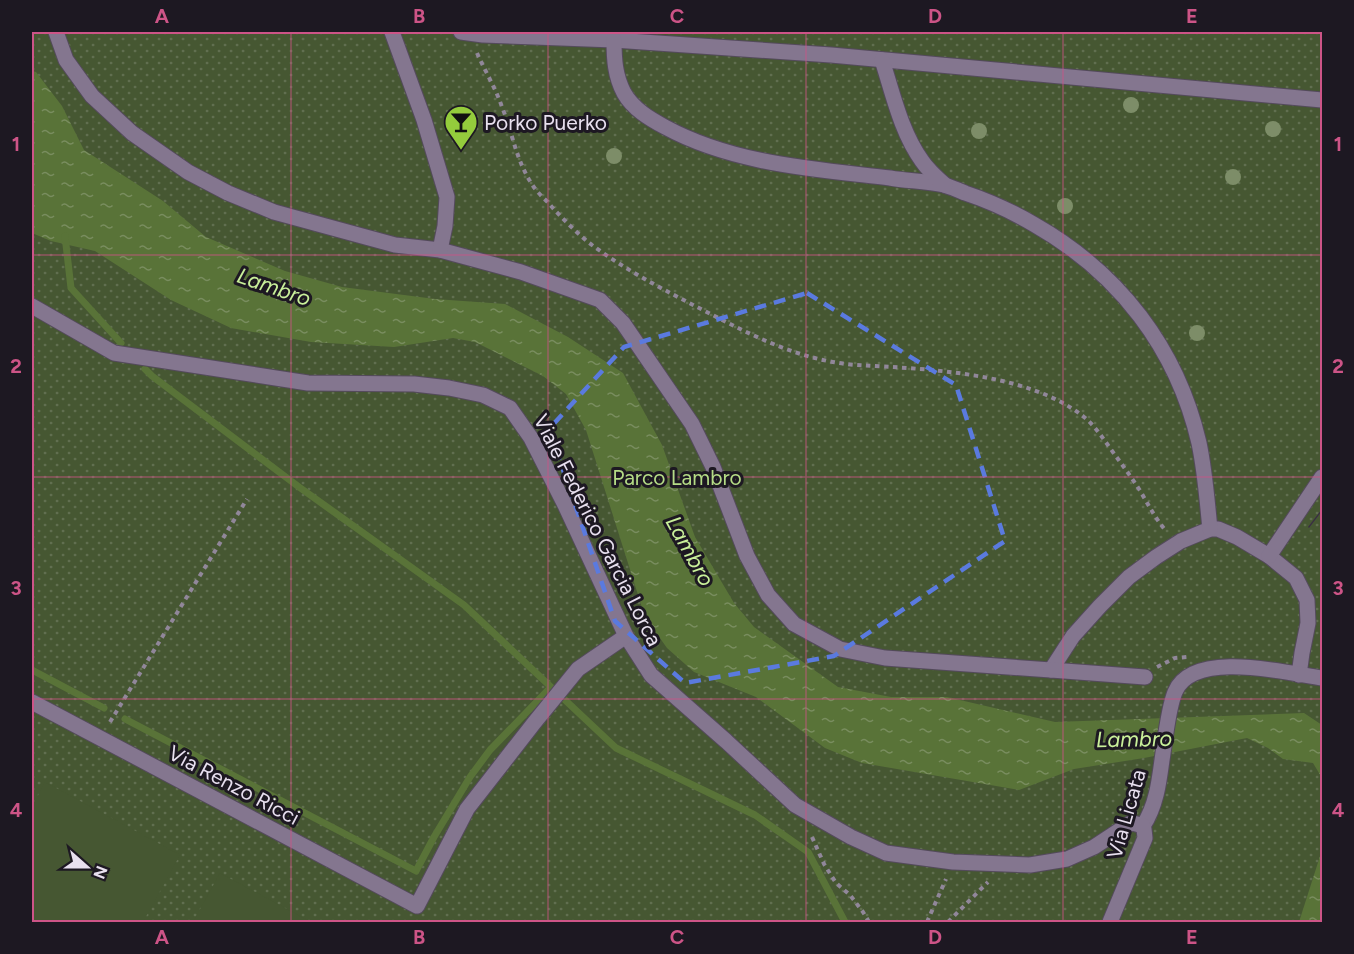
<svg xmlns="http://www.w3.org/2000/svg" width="1354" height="954" font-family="Figtree,sans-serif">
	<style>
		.park { fill: url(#park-dots) }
		.pitch { fill: #465732 }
		.water { fill: url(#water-ripples) }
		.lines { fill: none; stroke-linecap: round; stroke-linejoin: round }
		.stream { stroke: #597338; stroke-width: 7 }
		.minor-casing { stroke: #544a5c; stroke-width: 17 }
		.path { stroke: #91879a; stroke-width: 4; stroke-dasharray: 4.5 4.5; stroke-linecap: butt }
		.minor { stroke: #84768f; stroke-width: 15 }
		.tree { fill: #7d8d68 }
		.marked { fill: none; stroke: #5a7adf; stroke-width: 4.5; stroke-dasharray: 12 8; stroke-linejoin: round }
		.grid { fill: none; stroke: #cd5487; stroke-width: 1.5; stroke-opacity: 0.55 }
		.labels { text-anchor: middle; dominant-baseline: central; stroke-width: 6; stroke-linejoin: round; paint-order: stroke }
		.poi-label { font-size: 21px; fill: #e8e0ef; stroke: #1d1822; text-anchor: start }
		.park-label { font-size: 21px; fill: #b5dc86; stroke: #1d1822 }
		.street-label { font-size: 21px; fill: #e8e0ef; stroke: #1d1822 }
		.water-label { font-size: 22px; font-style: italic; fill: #c9f09a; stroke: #1d1822 }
		.neatline { fill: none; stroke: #cd5487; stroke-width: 2 }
		.grid-label { font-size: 20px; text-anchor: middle; font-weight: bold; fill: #cd5487 }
	</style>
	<defs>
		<pattern id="park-dots" width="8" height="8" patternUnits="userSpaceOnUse" patternTransform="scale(1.5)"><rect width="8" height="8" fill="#465732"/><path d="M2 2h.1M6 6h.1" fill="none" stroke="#616f50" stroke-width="1.8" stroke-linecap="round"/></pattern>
		<pattern id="water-ripples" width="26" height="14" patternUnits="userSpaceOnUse" patternTransform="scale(1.5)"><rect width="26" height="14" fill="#597338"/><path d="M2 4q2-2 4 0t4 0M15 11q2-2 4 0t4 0" fill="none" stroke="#798d5f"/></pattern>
	</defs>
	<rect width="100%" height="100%" fill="#392d43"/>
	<polygon class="park" points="32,32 1322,32 1322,509 1308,527 1309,528 1322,511 1322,922 32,922"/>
	<g class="pitch">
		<polygon points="45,782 180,855 143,922 32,922 32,807"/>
		<polygon points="220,873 311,922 193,922"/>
	</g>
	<g class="water">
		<polygon points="32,71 36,72 62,106 84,150 163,201 206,237 285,271 342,287 435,299 505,304 568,337 623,373 662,445 695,537 734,603 754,627 838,687 891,697 947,697 1055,722 1304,713 1322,725 1322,778 1313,763 1283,759 1268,748 1247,738 1144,758 1074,769 1019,790 862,763 825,748 756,697 694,672 667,648 645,617 586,430 566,394 543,376 475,342 453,338 394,347 311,342 231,328 171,300 95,251 51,241 32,233"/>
		<polygon points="1322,850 1322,922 1299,922"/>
	</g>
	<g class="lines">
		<g class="stream">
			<polyline points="65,236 71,288 121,343"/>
			<polyline points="32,670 104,708"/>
			<polyline points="565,700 616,748 755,815 808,852 845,922"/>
			<polyline points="125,719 416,871 434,837 470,777 490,750 551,687 464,605 299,487 152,376 145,369"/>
		</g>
		<g class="minor-casing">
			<g id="minor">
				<polyline points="56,32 66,60 92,96 132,133 188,172 228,193 274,212 395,245 440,250 521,272 600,300 623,323 692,424 713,467 747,556 768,595 794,624 840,649 885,658 1051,670 1073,636 1100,606 1129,577 1156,557 1181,541 1210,529 1218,529 1237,537 1269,556 1296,578 1307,600 1308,623 1302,653 1299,675"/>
				<polyline points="392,32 424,120 447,197 445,226 440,250"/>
				<polyline points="461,32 483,35 614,40 831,55 1322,100"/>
				<path d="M614,40C614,59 615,76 624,93C633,109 650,119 665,127C733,164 814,169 890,178C907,181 926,181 944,185C951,187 958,190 965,193C989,201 1013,212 1035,225C1119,273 1177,348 1199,443C1205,471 1207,500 1210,529"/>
				<path d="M882,60C893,94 901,132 922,161C928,170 937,178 945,185"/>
				<polyline points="32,306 114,353 308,383 414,384 449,388 483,395 510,408 531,438 565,505 626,636 651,675 726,741 795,805 851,837 886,853 953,862 1030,865 1067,859 1094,847 1129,824 1133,823 1143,826"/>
				<polyline points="1269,556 1322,477"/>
				<polyline points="1051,670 1145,677"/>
				<polyline points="32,702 417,906 467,809 534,723 578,669 626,636"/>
				<path d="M1143,826C1156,806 1159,783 1162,760C1165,741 1168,709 1175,692C1193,649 1287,673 1322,678"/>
				<polyline points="1110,922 1145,838 1144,829 1143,826"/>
			</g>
		</g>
		<g class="path">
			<path d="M477,53C485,71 496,89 502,107C514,137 516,163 536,190C541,196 547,201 552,207C563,219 575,231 588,242C622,268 662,289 701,309C751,335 800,361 857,365C926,369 1028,372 1084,417C1095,426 1102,437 1110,448C1120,462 1130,475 1139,489C1148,504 1155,518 1166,531"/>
			<polyline points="1157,667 1175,658 1187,657"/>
			<polyline points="110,722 247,499"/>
			<polyline points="812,837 824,864 836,883 850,895 863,912 869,922"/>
			<polyline points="927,922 946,879"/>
			<polyline points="948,922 988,882"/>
		</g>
		<use href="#minor" class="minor"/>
	</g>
	<g class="tree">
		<circle cx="1131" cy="105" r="8"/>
		<circle cx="1273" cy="129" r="8"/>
		<circle cx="979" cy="131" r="8"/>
		<circle cx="614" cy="156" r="8"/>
		<circle cx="1233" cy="177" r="8"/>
		<circle cx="1065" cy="206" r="8"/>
		<circle cx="1197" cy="333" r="8"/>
	</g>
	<path class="marked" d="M807,293L956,385L1005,541L834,656L685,683L615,621L549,429L624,347Z"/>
	<path class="grid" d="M291,32V922M548,32V922M806,32V922M1063,32V922M32,255H1322M32,477H1322M32,699H1322"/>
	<defs>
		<g id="bar-pin" transform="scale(1.725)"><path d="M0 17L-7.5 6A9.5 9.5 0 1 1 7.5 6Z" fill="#94cc3c" stroke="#1d1822"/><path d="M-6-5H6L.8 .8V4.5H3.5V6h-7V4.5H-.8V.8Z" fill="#111"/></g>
	</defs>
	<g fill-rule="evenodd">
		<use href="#bar-pin" x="461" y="122"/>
	</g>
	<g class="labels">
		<g class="poi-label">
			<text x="484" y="122">Porko Puerko</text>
		</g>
		<g class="park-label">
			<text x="677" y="477">Parco Lambro</text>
		</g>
		<g class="street-label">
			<text transform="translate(598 530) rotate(63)">Viale Federico Garcia Lorca</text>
			<text transform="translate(234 785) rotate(28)">Via Renzo Ricci</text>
			<text transform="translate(1126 814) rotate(-74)">Via Licata</text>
		</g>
		<g class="water-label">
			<text transform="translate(274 287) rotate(19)">Lambro</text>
			<text transform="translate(690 551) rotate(61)">Lambro</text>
			<text transform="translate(1134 739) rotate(-1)">Lambro</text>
		</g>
	</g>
	<rect width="1354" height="954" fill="none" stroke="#1d1822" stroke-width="66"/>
	<g transform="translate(87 867) rotate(111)" stroke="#1d1822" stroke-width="4.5" paint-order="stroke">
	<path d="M0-4.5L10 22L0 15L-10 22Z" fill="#e8e0ef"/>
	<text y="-9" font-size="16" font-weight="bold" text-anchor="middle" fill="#e8e0ef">N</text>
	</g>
	<rect x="33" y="33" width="1288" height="888" class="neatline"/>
	<g class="grid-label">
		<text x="162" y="23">A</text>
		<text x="419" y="23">B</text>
		<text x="677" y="23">C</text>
		<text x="935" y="23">D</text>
		<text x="1192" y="23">E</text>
		<text x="16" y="151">1</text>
		<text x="1338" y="151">1</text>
		<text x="16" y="373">2</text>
		<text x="1338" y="373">2</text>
		<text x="16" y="595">3</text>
		<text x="1338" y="595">3</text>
		<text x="16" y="817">4</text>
		<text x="1338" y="817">4</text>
		<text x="162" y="944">A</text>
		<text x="419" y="944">B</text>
		<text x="677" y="944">C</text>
		<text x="935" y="944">D</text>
		<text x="1192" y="944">E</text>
	</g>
</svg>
